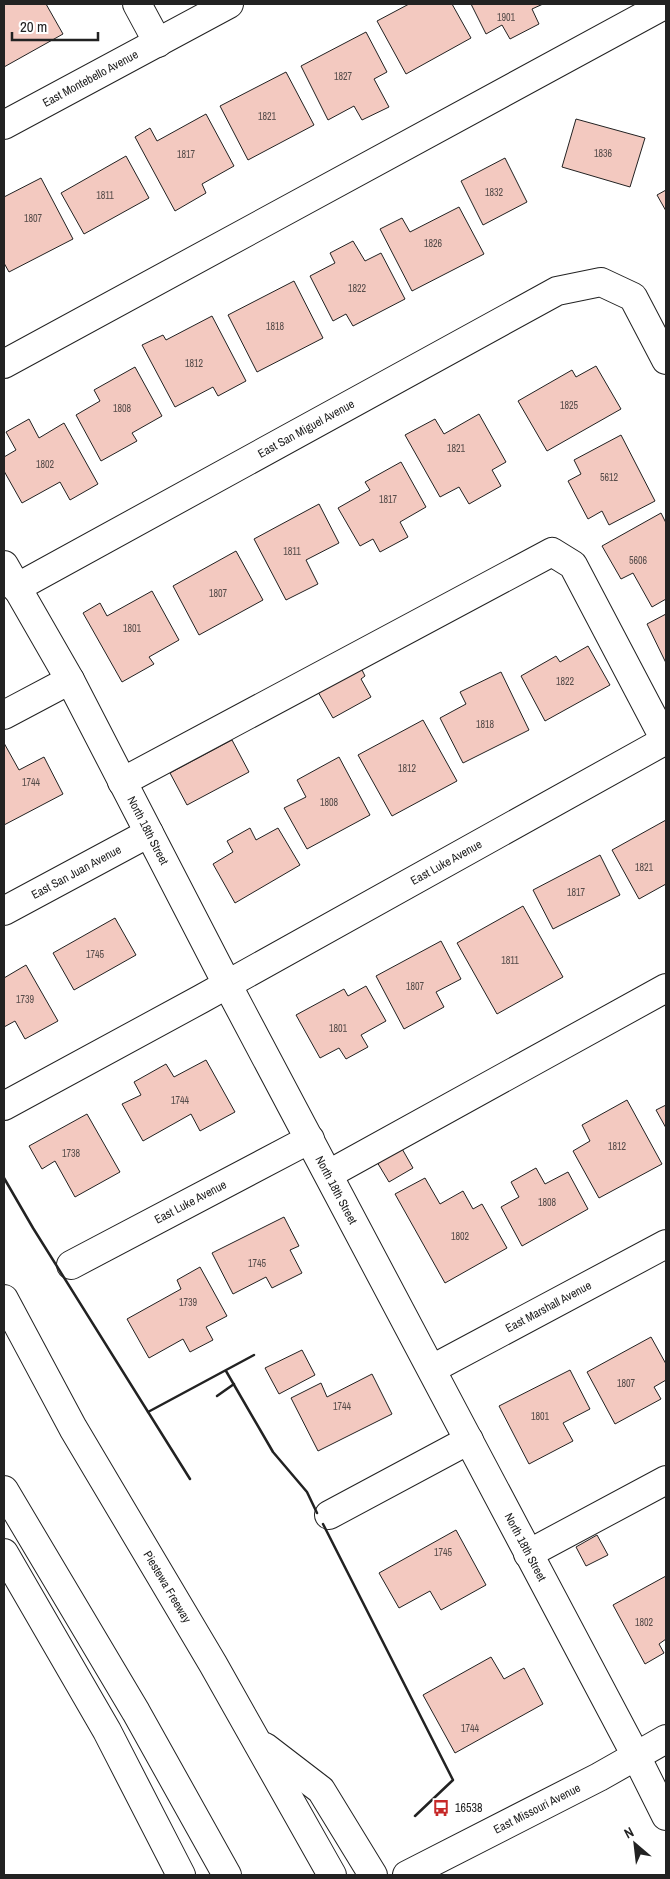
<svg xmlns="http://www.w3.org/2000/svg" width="670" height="1879" font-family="'Archivo Narrow',sans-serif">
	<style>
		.building { fill: #f3c9c0; stroke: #222 }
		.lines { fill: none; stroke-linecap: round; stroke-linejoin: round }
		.minor-casing { stroke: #222; stroke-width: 30 }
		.highway-casing { stroke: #222; stroke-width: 30 }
		.minor { stroke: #fff; stroke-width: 28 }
		.highway { stroke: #fff; stroke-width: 28 }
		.wall { stroke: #222; stroke-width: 2.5 }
		.labels { text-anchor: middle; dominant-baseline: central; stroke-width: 4; stroke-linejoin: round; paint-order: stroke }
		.number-label { font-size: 10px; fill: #564c4a }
		.street-label { font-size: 12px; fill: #222; stroke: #fff }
		.poi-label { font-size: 12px; fill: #222; stroke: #fff; text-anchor: start }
	</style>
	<rect width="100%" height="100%" fill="#fff"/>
	<g class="building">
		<polygon points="4,4 46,4 63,34 4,67"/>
		<polygon points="409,4 452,4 471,38 406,74 377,21"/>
		<polygon points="471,4 543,4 532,9 539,24 510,39 502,25 486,34"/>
		<polygon points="366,32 387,72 374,79 389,107 362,120 354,106 328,120 301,66"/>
		<polygon points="286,72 314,125 248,160 220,106"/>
		<polygon points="206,114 234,166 202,184 206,193 175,211 135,137 150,128 157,141"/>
		<polygon points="576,119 645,138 630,187 562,167"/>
		<polygon points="126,156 149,198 84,234 61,193"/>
		<polygon points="505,158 527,202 483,225 461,181"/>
		<polygon points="41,178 73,239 9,272 4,263 4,197"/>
		<polygon points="666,190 666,211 657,195"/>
		<polygon points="459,207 484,254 412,291 380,229 402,218 410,232"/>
		<polygon points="353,241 365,261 381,253 405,299 353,326 346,314 333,321 310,276 335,263 330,253"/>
		<polygon points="294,281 323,338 257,372 228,315"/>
		<polygon points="212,316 246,381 218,396 213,387 175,407 142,345 163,335 166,340"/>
		<polygon points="596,366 621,409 547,451 518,401 572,370 576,377"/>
		<polygon points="135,367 162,416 132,433 137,441 101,461 76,415 100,401 94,390"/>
		<polygon points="479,414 506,462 492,470 501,486 469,504 459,487 440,497 405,435 435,419 444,434"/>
		<polygon points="29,419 39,438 64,423 98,484 70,500 60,482 22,503 4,471 4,457 16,450 6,432"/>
		<polygon points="621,435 655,501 609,525 602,511 588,519 568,481 581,474 574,460"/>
		<polygon points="401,462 426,507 400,522 408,537 380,552 373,539 360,546 338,508 370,490 365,482"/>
		<polygon points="319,504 339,543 306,560 318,584 286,600 254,539"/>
		<polygon points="661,513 666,523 666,599 652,607 633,573 621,579 602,546"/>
		<polygon points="236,551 263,600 199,635 173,586"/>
		<polygon points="152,591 179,640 149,657 154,664 122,682 83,613 100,603 107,616"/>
		<polygon points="666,614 666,663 647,624"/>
		<polygon points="588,646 610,685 545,721 521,676 556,656 560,662"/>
		<polygon points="361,668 365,676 361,679 371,697 333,718 318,692"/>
		<polygon points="501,672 529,730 463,763 440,718 466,704 460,692"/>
		<polygon points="423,720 457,781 392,816 358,755"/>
		<polygon points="232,740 249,772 187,805 170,773"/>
		<polygon points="4,743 19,770 44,757 63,794 4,825"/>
		<polygon points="339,757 370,815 307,849 284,808 306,797 297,780"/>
		<polygon points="666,820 666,884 639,899 612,850"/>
		<polygon points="250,828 256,840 278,828 300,865 235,903 213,864 233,852 227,841"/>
		<polygon points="600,855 620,895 553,929 533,890"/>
		<polygon points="523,906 563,977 497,1014 457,943"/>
		<polygon points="115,918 136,955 74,990 53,953"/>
		<polygon points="441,941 461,979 436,992 444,1007 404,1029 376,976"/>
		<polygon points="26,965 58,1021 25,1039 15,1021 4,1027 4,978"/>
		<polygon points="366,986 386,1021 361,1035 368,1047 346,1059 339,1048 320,1058 296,1015 344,989 348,996"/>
		<polygon points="206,1060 235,1112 200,1131 191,1114 143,1141 122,1104 141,1095 134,1082 166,1064 174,1077"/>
		<polygon points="627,1100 662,1164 599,1198 573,1151 590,1141 582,1125"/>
		<polygon points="666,1105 666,1128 656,1110"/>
		<polygon points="87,1114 120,1172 75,1197 55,1161 42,1169 29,1146"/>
		<polygon points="401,1147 413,1168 389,1182 377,1162"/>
		<polygon points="536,1168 545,1184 568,1172 588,1209 522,1246 501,1207 519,1197 511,1182"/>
		<polygon points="425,1178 440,1204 463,1191 473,1209 482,1204 507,1248 445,1283 395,1194"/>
		<polygon points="284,1217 299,1246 290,1250 302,1273 272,1288 266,1277 233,1294 212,1253"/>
		<polygon points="200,1267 227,1316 206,1327 213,1340 190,1352 183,1339 149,1358 127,1319 181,1289 177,1280"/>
		<polygon points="651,1337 666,1364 666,1380 654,1387 661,1399 615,1424 587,1372"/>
		<polygon points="302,1350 315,1375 279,1394 265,1368"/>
		<polygon points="570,1370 590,1409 563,1423 573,1441 529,1464 499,1406"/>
		<polygon points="372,1374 392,1414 318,1451 291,1398 321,1383 327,1397"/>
		<polygon points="456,1530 486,1585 441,1610 430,1591 399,1608 379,1573"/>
		<polygon points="597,1535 608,1555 586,1566 576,1547"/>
		<polygon points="666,1576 666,1639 659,1644 664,1653 645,1664 613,1605"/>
		<polygon points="491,1657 504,1679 524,1668 543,1704 455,1753 423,1695"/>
	</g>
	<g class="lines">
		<g class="minor-casing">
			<g id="minor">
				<polyline points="137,4 158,43"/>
				<path id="s1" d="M4,125L229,4"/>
				<polyline points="4,364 666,4"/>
				<path id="s2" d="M4,565L70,680L227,984L636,1756L666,1816"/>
				<path id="s3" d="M16,588L557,291L601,282L633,297L666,360"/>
				<polyline points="4,715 70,680"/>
				<polyline points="122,782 552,552 573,565 666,742"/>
				<path id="s4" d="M4,911L149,833"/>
				<path id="s5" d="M4,1106L201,999L666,740"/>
				<polyline points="329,1174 666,988"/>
				<path id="s6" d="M71,1265L310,1139"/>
				<path id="s7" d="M432,1369L666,1244"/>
				<polyline points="329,1515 469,1440"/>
				<polyline points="528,1554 666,1480"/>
				<path id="s8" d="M407,1875L599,1777L666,1739"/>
			</g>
		</g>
		<g class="highway-casing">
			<g id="highway">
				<path id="s9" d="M4,1299L73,1428L213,1664L332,1875"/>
				<polyline points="4,1490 136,1712 227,1875"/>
				<polyline points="4,1553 107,1731 181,1875"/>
				<polyline points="265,1747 321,1790 373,1875"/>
			</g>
		</g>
		<use href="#minor" class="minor"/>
		<use href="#highway" class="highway"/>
		<g class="wall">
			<polyline points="4,1178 33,1228 190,1479"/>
			<polyline points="226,1371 273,1452 307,1492 317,1513"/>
			<polyline points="217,1396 234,1384"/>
			<polyline points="148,1412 254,1355"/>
			<polyline points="323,1524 453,1780 415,1816"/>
		</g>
	</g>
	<defs>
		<g id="bus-bare" transform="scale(1.35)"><path d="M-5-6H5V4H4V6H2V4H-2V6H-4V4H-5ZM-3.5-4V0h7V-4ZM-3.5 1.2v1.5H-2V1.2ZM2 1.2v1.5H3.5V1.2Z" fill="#c62828" stroke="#fff" stroke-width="2.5" paint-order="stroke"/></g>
	</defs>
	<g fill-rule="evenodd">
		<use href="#bus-bare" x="441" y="1808"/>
	</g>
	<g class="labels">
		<g class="number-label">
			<text x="506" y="17">1901</text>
			<text x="343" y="76">1827</text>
			<text x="267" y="116">1821</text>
			<text x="603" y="153">1836</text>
			<text x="186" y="154">1817</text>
			<text x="494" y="192">1832</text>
			<text x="105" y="195">1811</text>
			<text x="33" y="218">1807</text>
			<text x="433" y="243">1826</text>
			<text x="357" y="288">1822</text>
			<text x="275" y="326">1818</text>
			<text x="194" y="363">1812</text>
			<text x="569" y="405">1825</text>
			<text x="122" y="408">1808</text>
			<text x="456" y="448">1821</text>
			<text x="45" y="464">1802</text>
			<text x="609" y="477">5612</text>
			<text x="388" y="499">1817</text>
			<text x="292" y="551">1811</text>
			<text x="638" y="560">5606</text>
			<text x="218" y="593">1807</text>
			<text x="132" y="628">1801</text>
			<text x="565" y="681">1822</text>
			<text x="485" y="724">1818</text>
			<text x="407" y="768">1812</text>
			<text x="31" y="782">1744</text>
			<text x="329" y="802">1808</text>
			<text x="644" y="867">1821</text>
			<text x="576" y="892">1817</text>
			<text x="95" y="954">1745</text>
			<text x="510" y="960">1811</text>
			<text x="415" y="986">1807</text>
			<text x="25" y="999">1739</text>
			<text x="338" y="1028">1801</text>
			<text x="180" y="1100">1744</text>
			<text x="617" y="1146">1812</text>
			<text x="71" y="1153">1738</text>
			<text x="547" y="1202">1808</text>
			<text x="460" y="1236">1802</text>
			<text x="257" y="1263">1745</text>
			<text x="188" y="1302">1739</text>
			<text x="626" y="1383">1807</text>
			<text x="342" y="1406">1744</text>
			<text x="540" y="1416">1801</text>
			<text x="443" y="1552">1745</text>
			<text x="644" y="1622">1802</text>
			<text x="470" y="1728">1744</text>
		</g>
		<g class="street-label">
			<text stroke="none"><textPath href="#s1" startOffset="98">East Montebello Avenue</textPath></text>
			<text stroke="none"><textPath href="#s3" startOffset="331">East San Miguel Avenue</textPath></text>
			<text stroke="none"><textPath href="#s2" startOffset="302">North 18th Street</textPath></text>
			<text stroke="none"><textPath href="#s5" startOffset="505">East Luke Avenue</textPath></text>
			<text stroke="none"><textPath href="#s4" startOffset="82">East San Juan Avenue</textPath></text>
			<text stroke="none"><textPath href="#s2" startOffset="708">North 18th Street</textPath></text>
			<text stroke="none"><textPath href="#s6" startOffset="135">East Luke Avenue</textPath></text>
			<text stroke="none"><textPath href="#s7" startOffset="132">East Marshall Avenue</textPath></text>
			<text stroke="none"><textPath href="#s2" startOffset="1112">North 18th Street</textPath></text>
			<text stroke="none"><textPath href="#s9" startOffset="331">Piestewa Freeway</textPath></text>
			<text stroke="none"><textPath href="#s8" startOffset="146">East Missouri Avenue</textPath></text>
		</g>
		<g class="poi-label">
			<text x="455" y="1808">16538</text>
		</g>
	</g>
	<rect width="670" height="1879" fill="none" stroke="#222222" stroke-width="10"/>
	<g transform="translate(635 1844) rotate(332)" stroke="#ffffff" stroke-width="4" paint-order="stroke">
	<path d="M0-4L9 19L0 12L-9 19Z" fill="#222222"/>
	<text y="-8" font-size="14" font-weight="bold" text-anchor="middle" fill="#222222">N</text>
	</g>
	<path d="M12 32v8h86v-8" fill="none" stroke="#222222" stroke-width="2.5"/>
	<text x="20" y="32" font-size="15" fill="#222222" stroke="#ffffff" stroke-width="4" paint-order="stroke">20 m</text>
</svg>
